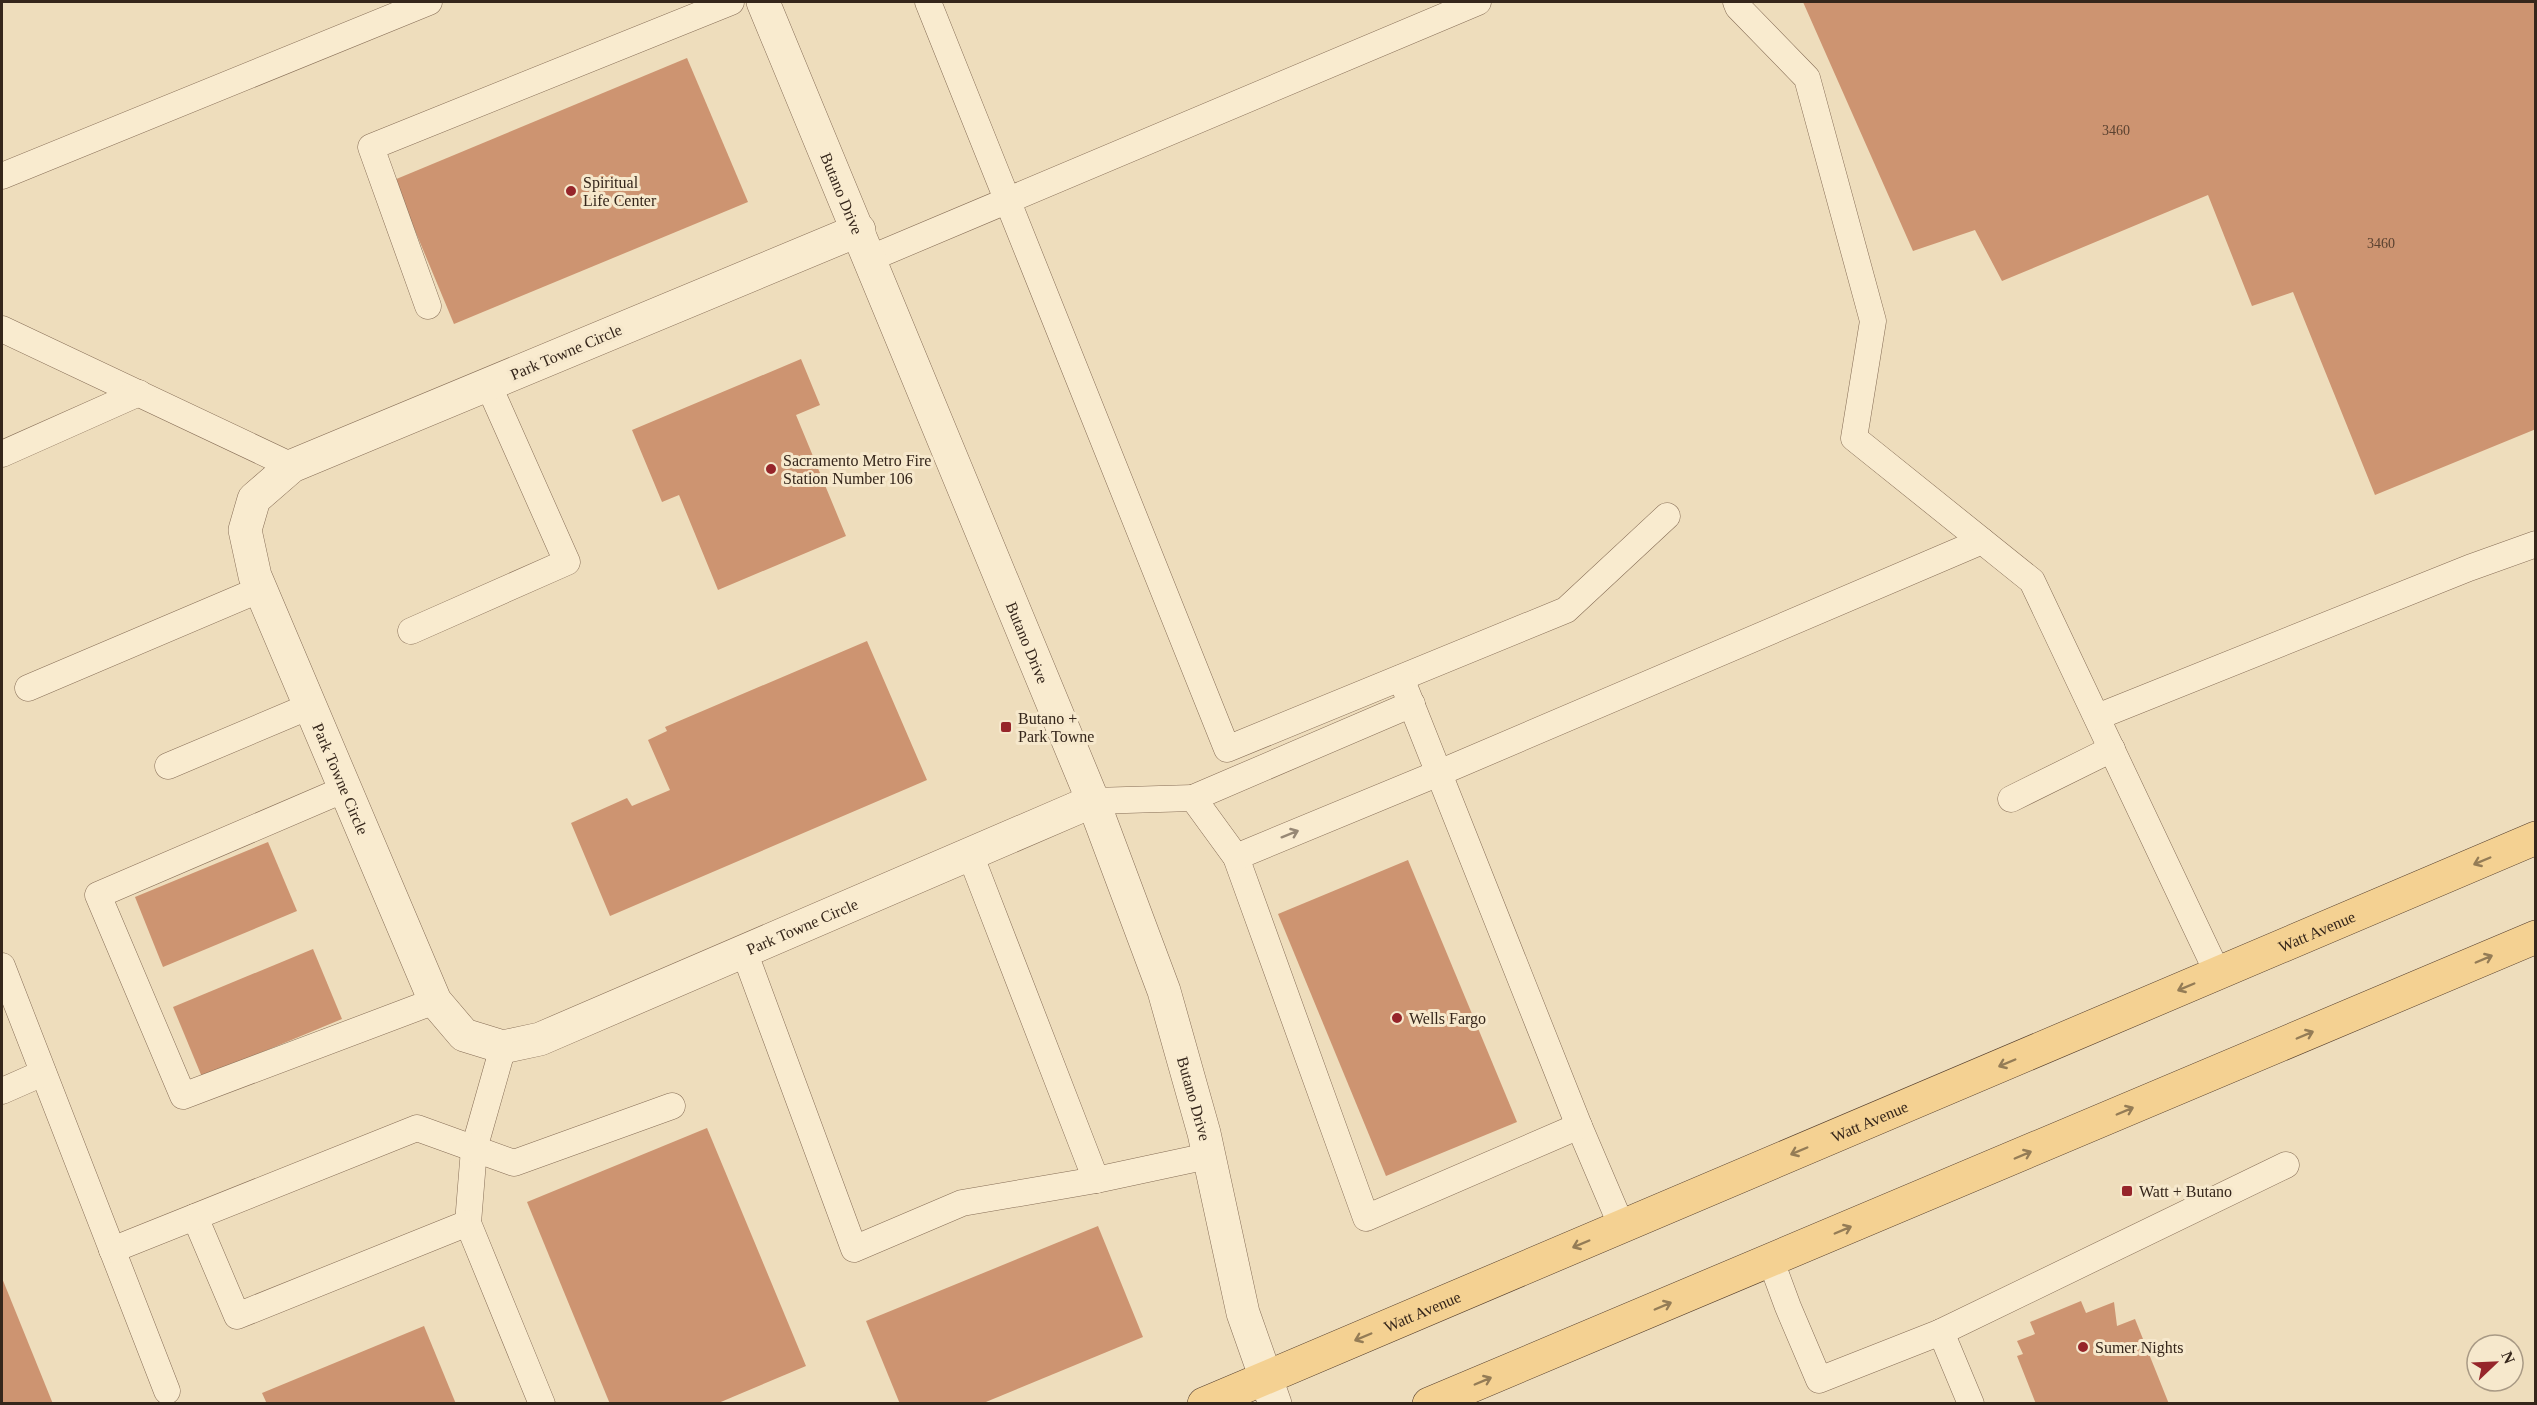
<svg xmlns="http://www.w3.org/2000/svg" width="2537" height="1405" font-family="Georgia,serif">
	<style>
		.building { fill: #cd9471 }
		.lines { fill: none; stroke-linecap: round; stroke-linejoin: round }
		.service-casing { stroke: #866d56; stroke-width: 27 }
		.minor-casing { stroke: #866d56; stroke-width: 34 }
		.tertiary-casing { stroke: #866d56; stroke-width: 34 }
		.primary-casing { stroke: #533c2b; stroke-width: 34 }
		.service { stroke: #f9ebcf; stroke-width: 26 }
		.minor { stroke: #f9ebcf; stroke-width: 33 }
		.tertiary { stroke: #f9ebcf; stroke-width: 33 }
		.primary { stroke: #f4d192; stroke-width: 33 }
		.oneway { stroke: #978875 }
		.oneway2 { stroke: #947c56 }
		.poi-dot { fill: #96252a; stroke: #f6e8cc; stroke-width: 2 }
		.labels { text-anchor: middle; dominant-baseline: central; stroke-width: 6; stroke-linejoin: round; paint-order: stroke }
		.number-label { font-size: 14px; fill: #5b4230 }
		.poi-label { font-size: 16px; fill: #35261b; stroke: #f6e8cc; text-anchor: start }
		.street-label { font-size: 16px; fill: #35261b; stroke: #f6e8cc }
	</style>
	<rect width="100%" height="100%" fill="#eeddbc"/>
	<g class="building">
		<polygon points="1803,2 2536,2 2536,429 2375,495 2293,292 2252,306 2208,195 2002,281 1975,230 1913,251"/>
		<polygon points="687,58 748,202 454,324 394,180"/>
		<polygon points="801,359 820,405 796,415 846,536 718,590 679,495 662,502 632,430"/>
		<polygon points="867,641 927,780 610,916 571,823 627,798 632,806 670,790 648,740 667,731 665,727"/>
		<polygon points="268,842 297,911 163,967 135,897"/>
		<polygon points="1408,860 1517,1122 1386,1176 1278,914"/>
		<polygon points="313,949 342,1019 202,1077 173,1007"/>
		<polygon points="707,1128 806,1366 716,1404 610,1404 527,1202"/>
		<polygon points="1098,1226 1143,1337 981,1404 900,1404 866,1321"/>
		<polygon points="2,1278 53,1404 2,1404"/>
		<polygon points="2081,1301 2086,1313 2114,1302 2117,1326 2135,1319 2169,1404 2036,1404 2017,1356 2023,1354 2017,1341 2035,1334 2030,1322"/>
		<polygon points="424,1326 456,1404 267,1404 262,1393"/>
	</g>
	<g class="lines">
		<g class="service-casing">
			<g id="service">
				<polyline points="928,2 1227,749 1566,610 1667,516"/>
				<polyline points="1736,2 1738,7 1807,78 1873,321 1854,438 2032,581 2218,974"/>
				<polyline points="2,176 429,2"/>
				<polyline points="871,258 1478,2"/>
				<polyline points="428,306 371,147 731,2"/>
				<polyline points="2,329 292,466"/>
				<polyline points="2,454 139,393"/>
				<polyline points="411,631 567,562 488,384"/>
				<polyline points="1401,678 1579,1126 1622,1227"/>
				<polyline points="28,688 261,589"/>
				<polyline points="2097,717 2469,568 2536,544"/>
				<polyline points="168,766 310,706"/>
				<polyline points="345,789 98,895 183,1096 435,1001"/>
				<polyline points="1193,798 1412,704"/>
				<polyline points="2011,799 2112,749"/>
				<polyline points="1093,801 1193,798 1236,857 1366,1218 1579,1126"/>
				<polyline points="970,854 1096,1180"/>
				<polyline points="1236,857 1439,773 1982,541"/>
				<polyline points="744,951 854,1249 962,1203 1096,1180 1208,1156"/>
				<polyline points="2,966 167,1391"/>
				<polyline points="503,1047 474,1149 468,1223 542,1404"/>
				<polyline points="2,1091 43,1073"/>
				<polyline points="195,1217 237,1316 468,1223"/>
				<polyline points="112,1250 417,1128 514,1163 672,1106"/>
				<polyline points="1771,1261 1788,1307 1819,1380 1941,1332 2286,1165"/>
				<polyline points="1941,1332 1971,1404"/>
			</g>
		</g>
		<g class="minor-casing">
			<g id="minor">
				<path id="s1" d="M859,230L292,466L254,499L245,530L255,576L435,1001L464,1035L503,1047L540,1039L1093,801"/>
			</g>
		</g>
		<g class="tertiary-casing">
			<g id="tertiary">
				<path id="s2" d="M763,2L1093,801L1164,991L1204,1133L1243,1313L1275,1404"/>
			</g>
		</g>
		<g class="primary-casing">
			<g id="primary">
				<path id="s3" d="M1204,1404L2536,838"/>
				<polyline points="1429,1404 2536,937"/>
			</g>
		</g>
		<use href="#service" class="service"/>
		<use href="#minor" class="minor"/>
		<use href="#tertiary" class="tertiary"/>
		<use href="#primary" class="primary"/>
	</g>
	<defs><path id="oneway-shaft" d="M-6 0H5M1.5-3L5.5 0L1.5 3" fill="none" stroke-width="1.6" stroke-linecap="round" stroke-linejoin="round" transform="scale(1.5)"/></defs>
	<use class="oneway" href="#oneway-shaft" transform="translate(1290 834) rotate(-22)"/>
	<g class="oneway2">
		<use href="#oneway-shaft" transform="translate(2482 861) rotate(157)"/>
		<use href="#oneway-shaft" transform="translate(2484 959) rotate(-23)"/>
		<use href="#oneway-shaft" transform="translate(2186 987) rotate(157)"/>
		<use href="#oneway-shaft" transform="translate(2305 1035) rotate(-23)"/>
		<use href="#oneway-shaft" transform="translate(2007 1063) rotate(157)"/>
		<use href="#oneway-shaft" transform="translate(2125 1111) rotate(-23)"/>
		<use href="#oneway-shaft" transform="translate(1799 1151) rotate(157)"/>
		<use href="#oneway-shaft" transform="translate(2023 1155) rotate(-23)"/>
		<use href="#oneway-shaft" transform="translate(1843 1230) rotate(-23)"/>
		<use href="#oneway-shaft" transform="translate(1581 1244) rotate(157)"/>
		<use href="#oneway-shaft" transform="translate(1663 1306) rotate(-23)"/>
		<use href="#oneway-shaft" transform="translate(1363 1337) rotate(157)"/>
		<use href="#oneway-shaft" transform="translate(1483 1381) rotate(-23)"/>
	</g>
	<g class="poi-dot">
		<circle cx="571" cy="191" r="6"/>
		<circle cx="771" cy="469" r="6"/>
		<rect x="1000" y="721" width="12" height="12" rx="3"/>
		<circle cx="1397" cy="1018" r="6"/>
		<rect x="2121" y="1185" width="12" height="12" rx="3"/>
		<circle cx="2083" cy="1347" r="6"/>
	</g>
	<g class="labels">
		<g class="number-label">
			<text x="2116" y="130">3460</text>
			<text x="2381" y="243">3460</text>
		</g>
		<g class="poi-label">
			<text x="583" y="182">Spiritual<tspan x="583" dy="18">Life Center</tspan></text>
			<text x="783" y="460">Sacramento Metro Fire<tspan x="783" dy="18">Station Number 106</tspan></text>
			<text x="1018" y="718">Butano +<tspan x="1018" dy="18">Park Towne</tspan></text>
			<text x="1409" y="1018">Wells Fargo</text>
			<text x="2139" y="1191">Watt + Butano</text>
			<text x="2095" y="1347">Sumer Nights</text>
		</g>
		<g class="street-label">
			<text stroke="none"><textPath href="#s2" startOffset="207">Butano Drive</textPath></text>
			<text transform="translate(566 352) rotate(-23)">Park Towne Circle</text>
			<text stroke="none"><textPath href="#s2" startOffset="693">Butano Drive</textPath></text>
			<text stroke="none"><textPath href="#s1" startOffset="964">Park Towne Circle</textPath></text>
			<text stroke="none"><textPath href="#s1" startOffset="1614">Park Towne Circle</textPath></text>
			<text stroke="none"><textPath href="#s3" startOffset="1209">Watt Avenue</textPath></text>
			<text stroke="none"><textPath href="#s2" startOffset="1179">Butano Drive</textPath></text>
			<text stroke="none"><textPath href="#s3" startOffset="723">Watt Avenue</textPath></text>
			<text stroke="none"><textPath href="#s3" startOffset="237">Watt Avenue</textPath></text>
		</g>
	</g>
	<rect width="2537" height="1405" fill="none" stroke="#35261b" stroke-width="6"/>
	<g transform="translate(2495 1363) rotate(67)"><circle r="28" fill="#f6e8cc" stroke="#a99a85" stroke-width="1.5"/>
	<path d="M0-4.5L10 22L0 15L-10 22Z" fill="#96252a"/>
	<text y="-9" font-size="16" font-weight="bold" text-anchor="middle" fill="#35261b">N</text>
	</g>
</svg>
